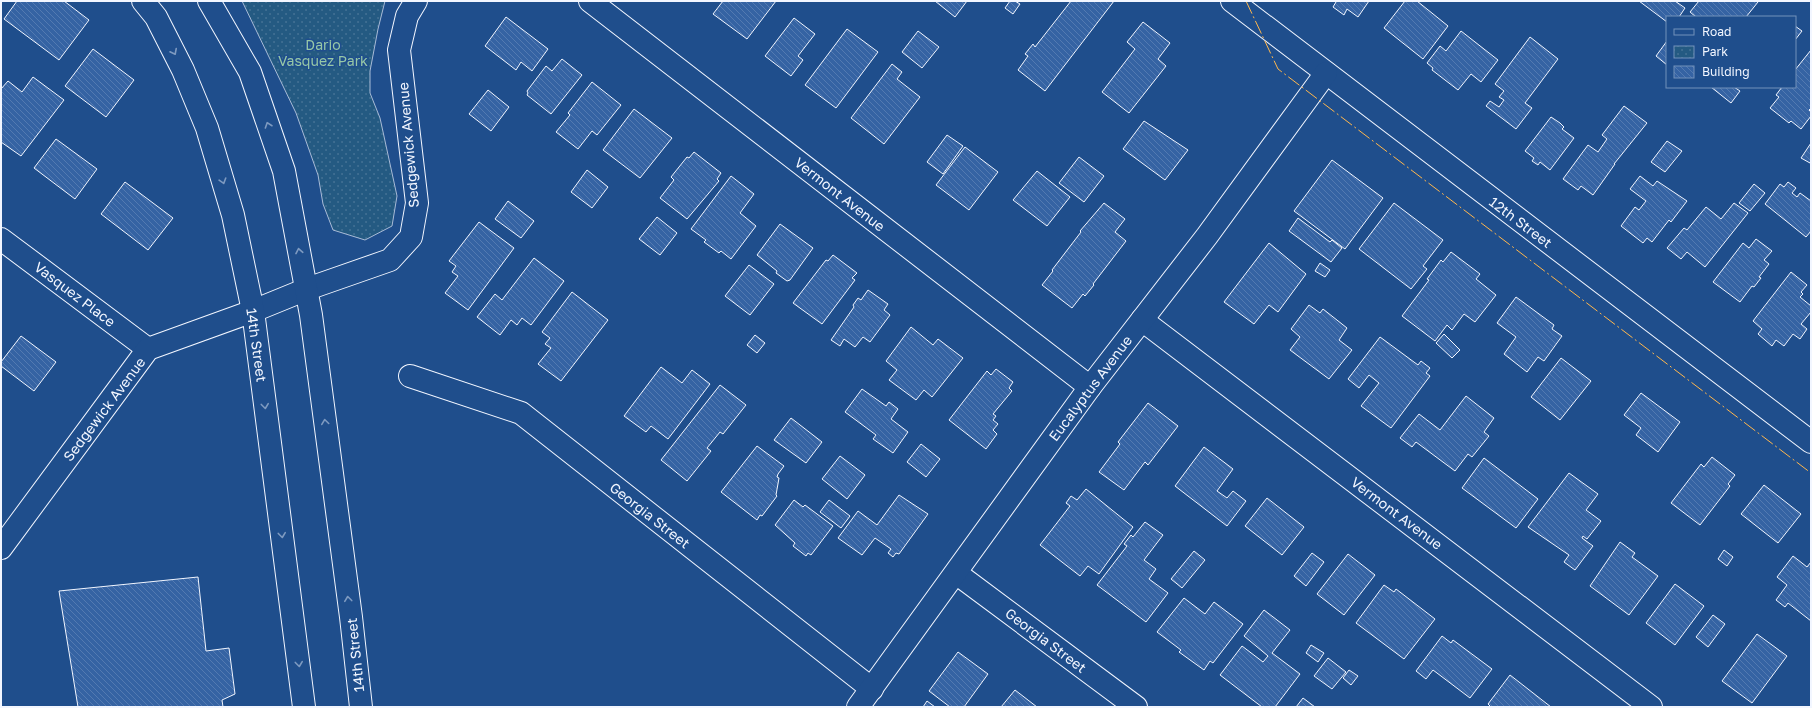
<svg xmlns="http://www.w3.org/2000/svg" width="1812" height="708" font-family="'Golos Text',sans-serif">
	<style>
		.park { fill: url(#park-dots); stroke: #a8bbd7 }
		.building { fill: url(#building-back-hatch); stroke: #f2f6ff }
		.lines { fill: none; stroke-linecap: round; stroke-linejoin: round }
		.minor-casing { stroke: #f2f6ff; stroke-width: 24 }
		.major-casing { stroke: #f2f6ff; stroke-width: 24 }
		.minor { stroke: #1f4e8c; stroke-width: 22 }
		.major { stroke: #1f4e8c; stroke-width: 22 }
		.power { stroke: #ffb74d; stroke-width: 1; stroke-dasharray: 14 3 2 3; stroke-linecap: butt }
		.oneway { stroke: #7e9ac0 }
		.labels { text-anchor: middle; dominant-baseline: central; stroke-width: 3; stroke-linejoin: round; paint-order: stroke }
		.park-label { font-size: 14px; fill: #97c8a6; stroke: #1f4e8c }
		.street-label { font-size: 14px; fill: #f2f6ff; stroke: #1f4e8c }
	</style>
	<defs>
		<pattern id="park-dots" width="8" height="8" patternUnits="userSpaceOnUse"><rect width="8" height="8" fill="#245a82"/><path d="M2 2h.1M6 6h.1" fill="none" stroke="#447295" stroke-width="1.8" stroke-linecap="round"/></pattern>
		<pattern id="building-back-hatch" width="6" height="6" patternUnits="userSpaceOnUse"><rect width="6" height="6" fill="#3563a3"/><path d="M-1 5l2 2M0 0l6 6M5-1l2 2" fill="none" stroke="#537ab1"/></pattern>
	</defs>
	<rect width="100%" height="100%" fill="#1f4e8c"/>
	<polygon class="park" points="242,1 385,1 378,29 370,71 370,93 380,118 397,196 392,226 365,240 333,230 323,204 318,175 296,113"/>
	<g class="building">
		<polygon points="17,1 64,1 89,20 59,60 4,19"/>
		<polygon points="723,1 776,1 747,39 713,14"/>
		<polygon points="935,1 967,1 955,17"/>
		<polygon points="1010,1 1015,1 1020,4 1013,14 1005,8"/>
		<polygon points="1071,1 1114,1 1045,91 1018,70 1028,56 1025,54 1033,44 1035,47"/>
		<polygon points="1335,1 1369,1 1358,17 1347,9 1344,15 1333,7 1336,2"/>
		<polygon points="1405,1 1417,1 1448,26 1423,59 1384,28"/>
		<polygon points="1639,1 1675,1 1685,8 1679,17 1667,17 1667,22"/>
		<polygon points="1699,1 1756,1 1758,2 1746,17 1696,17 1690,12"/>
		<polygon points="506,17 548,49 532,71 521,62 516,70 485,46"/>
		<polygon points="794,18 815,34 798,56 803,60 791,76 765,56"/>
		<polygon points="1143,22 1170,43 1158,59 1166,66 1129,113 1102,92 1135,49 1127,42"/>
		<polygon points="1795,26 1802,31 1795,40"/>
		<polygon points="847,29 878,52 836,108 805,85"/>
		<polygon points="918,31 939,47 922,68 902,52"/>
		<polygon points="1461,31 1498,60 1481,82 1471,74 1458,90 1432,70 1433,68 1427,63 1440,46 1446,51"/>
		<polygon points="1530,37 1558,59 1525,103 1532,108 1516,129 1486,106 1490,101 1499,107 1504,100 1499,97 1504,91 1495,84"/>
		<polygon points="1667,41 1667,65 1656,56"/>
		<polygon points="93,49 134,80 106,117 65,86"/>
		<polygon points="1811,50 1811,108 1809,110 1811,112 1811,116 1801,129 1791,121 1789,123 1770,108 1779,97 1776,95 1782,87 1795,87 1795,70"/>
		<polygon points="562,59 582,75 551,114 527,95 528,93 527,91 546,66 552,71"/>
		<polygon points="892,64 902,72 897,79 920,97 884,144 851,118"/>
		<polygon points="33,77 64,100 21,156 1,142 1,89 8,81 22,92"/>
		<polygon points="592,82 621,105 597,135 592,131 578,149 556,132 570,115 568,113"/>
		<polygon points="1711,87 1734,87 1740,91 1731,103"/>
		<polygon points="488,90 509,107 491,131 469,114"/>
		<polygon points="1624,106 1647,123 1614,164 1615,164 1593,195 1581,186 1578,190 1563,179 1588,145 1598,152 1607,139 1602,135"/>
		<polygon points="634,109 672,138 640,178 603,150"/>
		<polygon points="1551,117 1560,123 1564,127 1562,129 1574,138 1550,170 1540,162 1538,165 1532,161 1534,158 1525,151"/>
		<polygon points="1144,121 1188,150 1165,180 1123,149"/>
		<polygon points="947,135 963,146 943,174 927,162"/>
		<polygon points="56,139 97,169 75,199 34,168"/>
		<polygon points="1667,141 1682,151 1665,172 1651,162"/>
		<polygon points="1811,143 1811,161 1810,163 1801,158"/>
		<polygon points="965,147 998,172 969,210 936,185"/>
		<polygon points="694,152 721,173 717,179 719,181 687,219 660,198 674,180 671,177 687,157 689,158"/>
		<polygon points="1079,157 1104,176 1084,202 1059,183"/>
		<polygon points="1332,160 1383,198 1345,249 1294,211"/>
		<polygon points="587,170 608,187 592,208 571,192"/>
		<polygon points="1037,171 1070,197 1047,226 1013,200"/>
		<polygon points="731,176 754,194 740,213 756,226 731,259 721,251 719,253 704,242 706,240 691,229"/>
		<polygon points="1640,176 1653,186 1657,181 1687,201 1671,222 1669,220 1652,242 1647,238 1643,243 1621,226 1635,207 1639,210 1646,201 1630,189"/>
		<polygon points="125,182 173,218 148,250 101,214"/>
		<polygon points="1788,182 1796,188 1792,193 1797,197 1800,193 1811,201 1811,231 1806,237 1765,204 1780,184 1784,187"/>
		<polygon points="1754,184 1765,193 1750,211 1739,203"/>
		<polygon points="508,201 534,221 521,238 495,219"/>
		<polygon points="1104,203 1125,219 1115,232 1126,241 1093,284 1094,285 1085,296 1083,294 1072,308 1042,285 1053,271 1052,270 1081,232 1080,231"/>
		<polygon points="1394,203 1443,240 1423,266 1427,269 1411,289 1359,249"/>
		<polygon points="1734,203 1748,213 1705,267 1687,252 1681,259 1667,248 1684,228 1687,230 1706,207 1721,219"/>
		<polygon points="657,217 677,233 660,255 639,239"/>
		<polygon points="1298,218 1330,242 1332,240 1342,248 1331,262 1289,231"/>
		<polygon points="479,222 514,248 468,310 445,293 458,276 452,272 456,266 449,261"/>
		<polygon points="780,224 813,248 790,280 787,281 776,273 777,271 757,255"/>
		<polygon points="1756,239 1772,251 1764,260 1769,264 1759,277 1761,278 1754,287 1752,286 1740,302 1713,282 1743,243 1749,248"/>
		<polygon points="1269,243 1306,274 1278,312 1269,305 1254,324 1224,302"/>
		<polygon points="1451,252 1480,274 1476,279 1496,295 1475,322 1464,314 1452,330 1447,325 1435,341 1402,316 1429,280 1427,279 1441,260 1443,262"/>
		<polygon points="833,255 857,273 852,278 855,280 822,324 793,303 826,260 828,261"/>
		<polygon points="534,258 564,281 531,325 522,318 517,325 511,320 500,335 477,317 495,294 502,300"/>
		<polygon points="1320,263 1330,270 1325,277 1315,271"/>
		<polygon points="749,265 774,284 750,315 725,296"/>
		<polygon points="1791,272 1807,285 1801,292 1803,294 1800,297 1811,306 1811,312 1801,324 1807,329 1800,339 1793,334 1784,346 1776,340 1772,346 1758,334 1762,329 1753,321"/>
		<polygon points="868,290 888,304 884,310 890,315 870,342 863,337 855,347 844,339 840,346 831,340 854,307 853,305 858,298 861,300"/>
		<polygon points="572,292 608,320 561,381 538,364 551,348 545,344 550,338 542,332"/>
		<polygon points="1516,297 1554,325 1552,329 1562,336 1544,361 1538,357 1527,372 1504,354 1516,337 1497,323"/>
		<polygon points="1309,305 1320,313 1323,309 1347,328 1339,340 1352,350 1329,379 1290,350 1300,337 1291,329"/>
		<polygon points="911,327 933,345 938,339 963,358 932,397 924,390 916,400 889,380 897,370 886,361"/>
		<polygon points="1444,334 1460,350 1452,358 1436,343"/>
		<polygon points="755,335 765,343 757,353 747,345"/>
		<polygon points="21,336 56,362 34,391 1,366 1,362"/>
		<polygon points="1380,337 1418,365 1421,361 1430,368 1426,373 1430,376 1391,428 1361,406 1379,383 1369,375 1359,388 1348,379"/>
		<polygon points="1561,358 1591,381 1560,420 1531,397"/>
		<polygon points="661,367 682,383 692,370 710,384 668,439 651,426 646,432 624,416"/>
		<polygon points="996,369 1013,382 1009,388 1012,391 993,414 996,416 993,420 998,424 993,430 997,434 986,449 949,420 987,371 991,375"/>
		<polygon points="720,385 746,405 723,434 720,432 707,448 711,451 687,481 661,460"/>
		<polygon points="862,389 886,406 889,402 898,409 891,419 908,432 893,453 873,439 876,435 845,412"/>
		<polygon points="1641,393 1680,422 1658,452 1636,435 1641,428 1624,415"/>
		<polygon points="1466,396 1494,418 1484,432 1489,436 1472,457 1468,454 1455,471 1416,442 1412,447 1400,438 1419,414 1440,430"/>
		<polygon points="1148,403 1178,426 1148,465 1145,462 1124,490 1099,472 1120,444 1118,442"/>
		<polygon points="791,418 822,442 806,463 774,440"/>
		<polygon points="921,444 940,459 926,477 907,462"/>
		<polygon points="757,446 784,466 778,474 777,477 779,478 776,495 777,496 762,516 760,515 757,520 721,492"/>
		<polygon points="1204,447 1233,469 1217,491 1227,498 1233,491 1246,501 1227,526 1175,486"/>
		<polygon points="840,456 865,475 847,499 822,479"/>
		<polygon points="1712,457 1735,475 1728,484 1730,486 1700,525 1671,503 1701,464 1704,467"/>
		<polygon points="1484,458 1538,499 1516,528 1462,488"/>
		<polygon points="1569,473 1598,494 1586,510 1601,521 1587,539 1583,536 1582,538 1593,546 1575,570 1564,562 1569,555 1528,527"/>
		<polygon points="1764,485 1801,514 1778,543 1741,514"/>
		<polygon points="1086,489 1133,527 1099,574 1088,566 1080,576 1040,545 1070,506 1066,503 1071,496 1077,500"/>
		<polygon points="899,495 928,514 899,554 896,553 893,557 888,553 891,549 875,538 862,555 838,538 858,511 877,525"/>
		<polygon points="1267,498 1304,527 1282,555 1245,526"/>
		<polygon points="794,500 803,507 805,505 833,526 811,555 808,553 806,556 793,546 795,543 775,525"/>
		<polygon points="829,500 850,516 841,528 820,512"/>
		<polygon points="1145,522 1163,535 1144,560 1156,569 1149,579 1168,593 1146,622 1097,585 1127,546 1124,544 1131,535 1133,537"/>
		<polygon points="1620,542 1635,553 1632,557 1658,576 1629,615 1590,586"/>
		<polygon points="1724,550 1733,557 1727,566 1718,559"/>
		<polygon points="1194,551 1205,560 1182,588 1171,579"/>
		<polygon points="1312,553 1324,562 1306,586 1294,576"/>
		<polygon points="1348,554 1375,575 1344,615 1317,594"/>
		<polygon points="1793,556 1807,567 1811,562 1811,621 1788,603 1785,607 1776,600 1787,585 1777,577"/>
		<polygon points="198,577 206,651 229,648 235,694 222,700 223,707 78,707 59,591"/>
		<polygon points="1675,584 1704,606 1675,645 1646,623"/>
		<polygon points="1384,585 1394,592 1396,589 1435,619 1404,659 1356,623"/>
		<polygon points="1184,598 1205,614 1214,602 1243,624 1213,663 1210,661 1204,670 1179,652 1181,650 1157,632"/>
		<polygon points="1264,610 1290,630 1272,653 1300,674 1275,707 1262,707 1220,675 1242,646 1263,662 1268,656 1244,636"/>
		<polygon points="1713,615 1725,624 1708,647 1696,637"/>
		<polygon points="1757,634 1787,656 1752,703 1722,681"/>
		<polygon points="1442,636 1451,643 1453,640 1492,669 1470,698 1433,670 1426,679 1416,671"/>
		<polygon points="1311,645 1324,653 1318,662 1306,653"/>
		<polygon points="958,652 988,674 964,707 950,707 929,691"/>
		<polygon points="1328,658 1346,672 1332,689 1314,676"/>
		<polygon points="1349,670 1358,676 1351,685 1343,678"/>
		<polygon points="1510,675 1551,707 1491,707 1488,704"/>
		<polygon points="1015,690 1037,707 1001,707"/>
		<polygon points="1303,698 1315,707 1296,707"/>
		<polygon points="927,701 935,707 923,707"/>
	</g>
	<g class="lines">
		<g class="minor-casing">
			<g id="minor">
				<polyline points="590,1 1090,387"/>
				<polyline points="1232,1 1811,442"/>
				<polyline points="1,239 148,349"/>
				<polyline points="1142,320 1651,707"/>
				<polyline points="410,376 521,413 872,689"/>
				<polyline points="1,548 148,349 253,311 307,289 390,260 411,237 417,203 399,50 407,16 416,1"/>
				<polyline points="956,573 1136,707"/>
				<polyline points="858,707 1090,387 1207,236 1326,73"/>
			</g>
		</g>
		<g class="major-casing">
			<g id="major">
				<polyline points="143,1 156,17 183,70 207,128 233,215 253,311 304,707"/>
				<polyline points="209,1 250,72 284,171 311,315 351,617 361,707"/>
			</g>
		</g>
		<use href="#minor" class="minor"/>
		<use href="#major" class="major"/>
		<polyline class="power" points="1246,1 1278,69 1811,473"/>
	</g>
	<defs><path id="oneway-chevron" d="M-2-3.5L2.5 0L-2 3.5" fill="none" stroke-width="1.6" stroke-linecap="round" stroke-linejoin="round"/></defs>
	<g class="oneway">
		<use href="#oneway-chevron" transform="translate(174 52) rotate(63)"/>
		<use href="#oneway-chevron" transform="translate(268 125) rotate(-109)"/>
		<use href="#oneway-chevron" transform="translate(223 181) rotate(73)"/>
		<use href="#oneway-chevron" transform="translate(299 251) rotate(-101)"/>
		<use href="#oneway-chevron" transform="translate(265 406) rotate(83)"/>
		<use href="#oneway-chevron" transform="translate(325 422) rotate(-98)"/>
		<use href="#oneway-chevron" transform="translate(282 535) rotate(83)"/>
		<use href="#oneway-chevron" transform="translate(348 599) rotate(-97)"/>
		<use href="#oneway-chevron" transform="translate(299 664) rotate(83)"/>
	</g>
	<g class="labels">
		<g class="park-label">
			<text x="323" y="44">Dario<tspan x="323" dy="16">Vasquez Park</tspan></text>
		</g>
		<g class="street-label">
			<text transform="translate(408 145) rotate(-95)">Sedgewick Avenue</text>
			<text transform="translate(840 194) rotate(38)">Vermont Avenue</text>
			<text transform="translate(1521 222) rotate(37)">12th Street</text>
			<text transform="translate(75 294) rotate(37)">Vasquez Place</text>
			<text transform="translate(257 345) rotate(82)">14th Street</text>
			<text transform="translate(1090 388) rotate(-53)">Eucalyptus Avenue</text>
			<text transform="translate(104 409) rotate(-53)">Sedgewick Avenue</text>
			<text transform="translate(1397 513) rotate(37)">Vermont Avenue</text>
			<text transform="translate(650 515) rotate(38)">Georgia Street</text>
			<text transform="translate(1046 640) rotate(37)">Georgia Street</text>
			<text transform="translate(355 655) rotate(-96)">14th Street</text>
		</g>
	</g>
	<rect width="1812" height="708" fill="none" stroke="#f2f6ff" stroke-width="4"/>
	<rect x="1666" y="16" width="130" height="72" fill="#1f4e8c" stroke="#7391ba"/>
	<rect x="1674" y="29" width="20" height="6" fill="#1f4e8c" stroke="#7391ba"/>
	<text x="1702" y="36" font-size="12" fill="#f2f6ff">Road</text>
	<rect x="1674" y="46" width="20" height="12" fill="url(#park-dots)" stroke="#7391ba"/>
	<text x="1702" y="56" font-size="12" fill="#f2f6ff">Park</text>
	<rect x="1674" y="66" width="20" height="12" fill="url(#building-back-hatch)" stroke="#7391ba"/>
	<text x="1702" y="76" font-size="12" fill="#f2f6ff">Building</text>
</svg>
